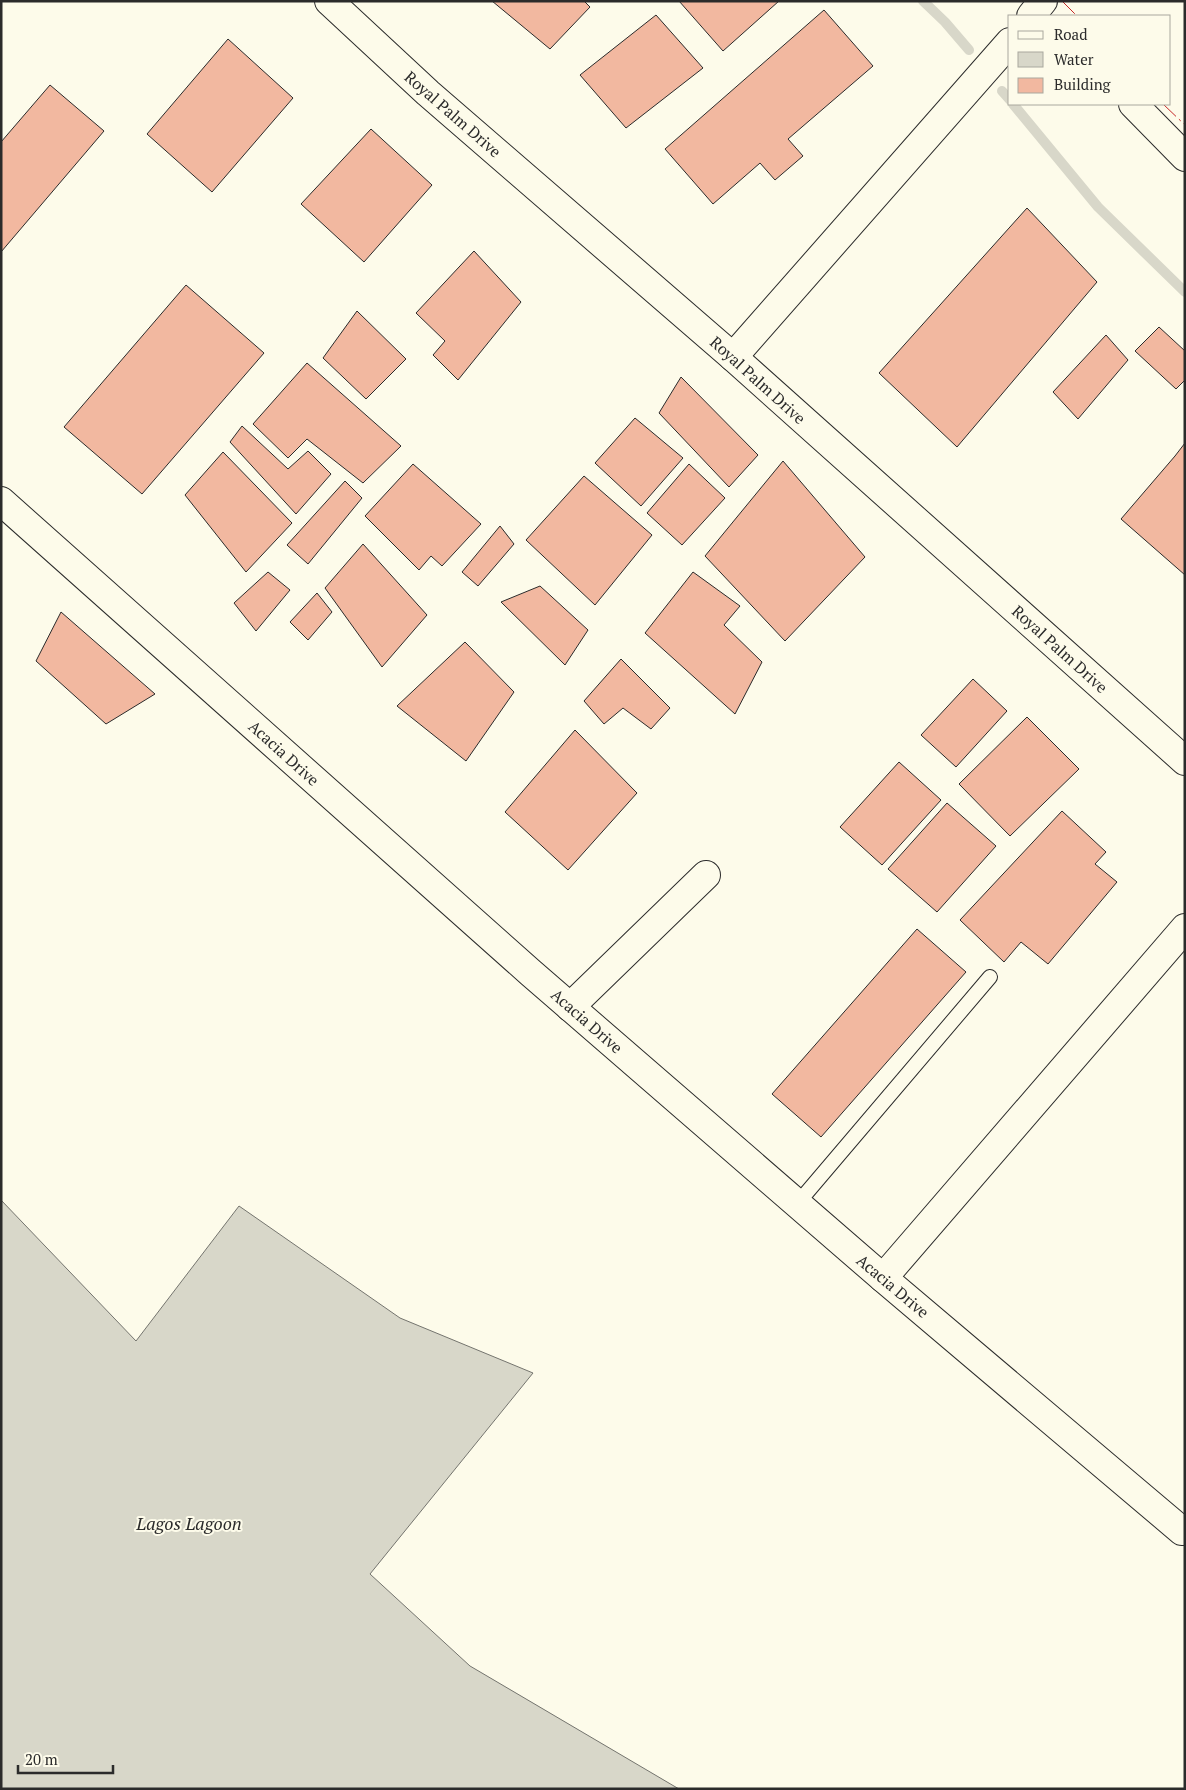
<svg xmlns="http://www.w3.org/2000/svg" width="1186" height="1790" font-family="'PT Serif',serif">
	<style>
		.water { fill: #d8d7c9; stroke: #74746e }
		.lines { fill: none; stroke-linecap: round; stroke-linejoin: round }
		.stream { stroke: #d8d7c9; stroke-width: 10 }
		.building { fill: #f2b8a0; stroke: #2b2b2b }
		.lane-casing { stroke: #2b2b2b; stroke-width: 16 }
		.street-casing { stroke: #2b2b2b; stroke-width: 30 }
		.lane { stroke: #fdfbea; stroke-width: 14 }
		.street { stroke: #fdfbea; stroke-width: 28 }
		.power { stroke: #c62828; stroke-width: 1; stroke-dasharray: 18 4 2.5 4; stroke-linecap: butt }
		.labels { text-anchor: middle; dominant-baseline: central; stroke-width: 4; stroke-linejoin: round; paint-order: stroke }
		.street-label { font-size: 16px; fill: #2b2b2b; stroke: #fdfbea }
		.water-label { font-size: 18px; font-style: italic; fill: #2b2b2b; stroke: #fdfbea }
	</style>
	<rect width="100%" height="100%" fill="#fdfbea"/>
	<polygon class="water" points="1,1200 136,1341 239,1206 400,1318 533,1373 370,1574 470,1666 679,1789 1,1789"/>
	<g class="lines">
		<g class="stream">
			<polyline points="923,1 945,22 969,50"/>
			<polyline points="1002,91 1010,100"/>
			<polyline points="1013,104 1098,207 1185,292"/>
		</g>
	</g>
	<g class="building">
		<polygon points="492,1 584,1 590,7 550,49"/>
		<polygon points="679,1 779,1 723,51"/>
		<polygon points="824,10 873,66 788,139 803,156 775,180 760,163 713,204 665,149"/>
		<polygon points="656,15 703,68 626,128 580,75"/>
		<polygon points="228,39 293,98 212,192 147,134"/>
		<polygon points="50,85 104,131 1,252 1,142"/>
		<polygon points="371,129 432,185 364,262 301,204"/>
		<polygon points="1027,208 1097,282 957,447 879,373"/>
		<polygon points="474,251 521,302 458,380 433,355 445,341 416,313"/>
		<polygon points="186,285 264,353 142,494 64,427"/>
		<polygon points="357,311 406,359 366,399 323,358"/>
		<polygon points="1159,327 1185,351 1185,380 1176,389 1135,351"/>
		<polygon points="1106,335 1128,360 1078,419 1053,392"/>
		<polygon points="307,363 401,446 363,483 307,439 288,458 253,424"/>
		<polygon points="681,377 758,455 729,487 659,413"/>
		<polygon points="635,418 683,458 641,506 595,463"/>
		<polygon points="242,426 288,469 308,451 331,474 296,514 230,442"/>
		<polygon points="1185,443 1185,575 1121,519 1175,456"/>
		<polygon points="223,452 292,523 246,572 185,495"/>
		<polygon points="783,461 865,557 785,641 705,556"/>
		<polygon points="413,464 481,524 442,566 431,556 419,570 365,516"/>
		<polygon points="689,464 725,498 682,545 647,513"/>
		<polygon points="584,476 652,535 595,605 526,540"/>
		<polygon points="345,481 362,498 308,564 287,545"/>
		<polygon points="500,526 514,544 478,586 462,572"/>
		<polygon points="363,544 427,615 382,667 325,588"/>
		<polygon points="268,572 290,590 256,631 234,603"/>
		<polygon points="693,572 740,606 724,625 762,662 735,714 645,633"/>
		<polygon points="540,586 588,630 565,665 501,602"/>
		<polygon points="317,593 332,612 308,640 290,622"/>
		<polygon points="61,612 155,694 106,724 36,661"/>
		<polygon points="465,642 514,692 466,761 397,706"/>
		<polygon points="621,659 670,708 651,729 623,708 604,724 584,701"/>
		<polygon points="973,679 1007,711 956,767 921,735"/>
		<polygon points="1027,717 1079,769 1010,836 959,784"/>
		<polygon points="575,730 637,793 568,870 505,812"/>
		<polygon points="899,762 941,800 882,865 840,827"/>
		<polygon points="947,803 996,846 937,912 888,869"/>
		<polygon points="1062,811 1106,852 1095,864 1117,882 1048,964 1021,942 1004,962 960,920"/>
		<polygon points="917,929 966,972 821,1137 772,1094"/>
	</g>
	<g class="lines">
		<g class="lane-casing">
			<polyline id="lane" points="797,1204 990,977"/>
		</g>
		<g class="street-casing">
			<g id="street">
				<polyline points="329,1 428,93 733,357 1185,761"/>
				<polyline points="1031,16 1043,1"/>
				<polyline points="1133,104 1185,157"/>
				<polyline points="733,357 1010,42"/>
				<polyline points="1,501 531,973 883,1278 1182,1531"/>
				<polyline points="570,1007 706,875"/>
				<polyline points="883,1278 1185,928"/>
			</g>
		</g>
		<use href="#lane" class="lane"/>
		<use href="#street" class="street"/>
		<g class="power">
			<polyline points="1062,1 1077,16"/>
			<polyline points="1163,104 1185,125"/>
		</g>
	</g>
	<g class="labels">
		<g class="street-label">
			<text transform="translate(453 114) rotate(41)">Royal Palm Drive</text>
			<text transform="translate(758 380) rotate(42)">Royal Palm Drive</text>
			<text transform="translate(1060 649) rotate(42)">Royal Palm Drive</text>
			<text transform="translate(284 753) rotate(42)">Acacia Drive</text>
			<text transform="translate(587 1021) rotate(41)">Acacia Drive</text>
			<text transform="translate(893 1286) rotate(40)">Acacia Drive</text>
		</g>
		<g class="water-label">
			<text x="189" y="1523">Lagos Lagoon</text>
		</g>
	</g>
	<rect width="1186" height="1790" fill="none" stroke="#2b2b2b" stroke-width="5"/>
	<rect x="1008" y="15" width="162" height="90" fill="#fdfbea" stroke="#a9a89e"/>
	<rect x="1018" y="31" width="25" height="8" fill="#fdfbea" stroke="#a9a89e"/>
	<text x="1054" y="40" font-size="15" fill="#2b2b2b">Road</text>
	<rect x="1018" y="52" width="25" height="15" fill="#d8d7c9" stroke="#a9a89e"/>
	<text x="1054" y="65" font-size="15" fill="#2b2b2b">Water</text>
	<rect x="1018" y="78" width="25" height="15" fill="#f2b8a0" stroke="#a9a89e"/>
	<text x="1054" y="90" font-size="15" fill="#2b2b2b">Building</text>
	<path d="M18 1765v8h95v-8" fill="none" stroke="#2b2b2b" stroke-width="2.5"/>
	<text x="25" y="1765" font-size="15" fill="#2b2b2b" stroke="#fdfbea" stroke-width="4" paint-order="stroke">20 m</text>
</svg>
